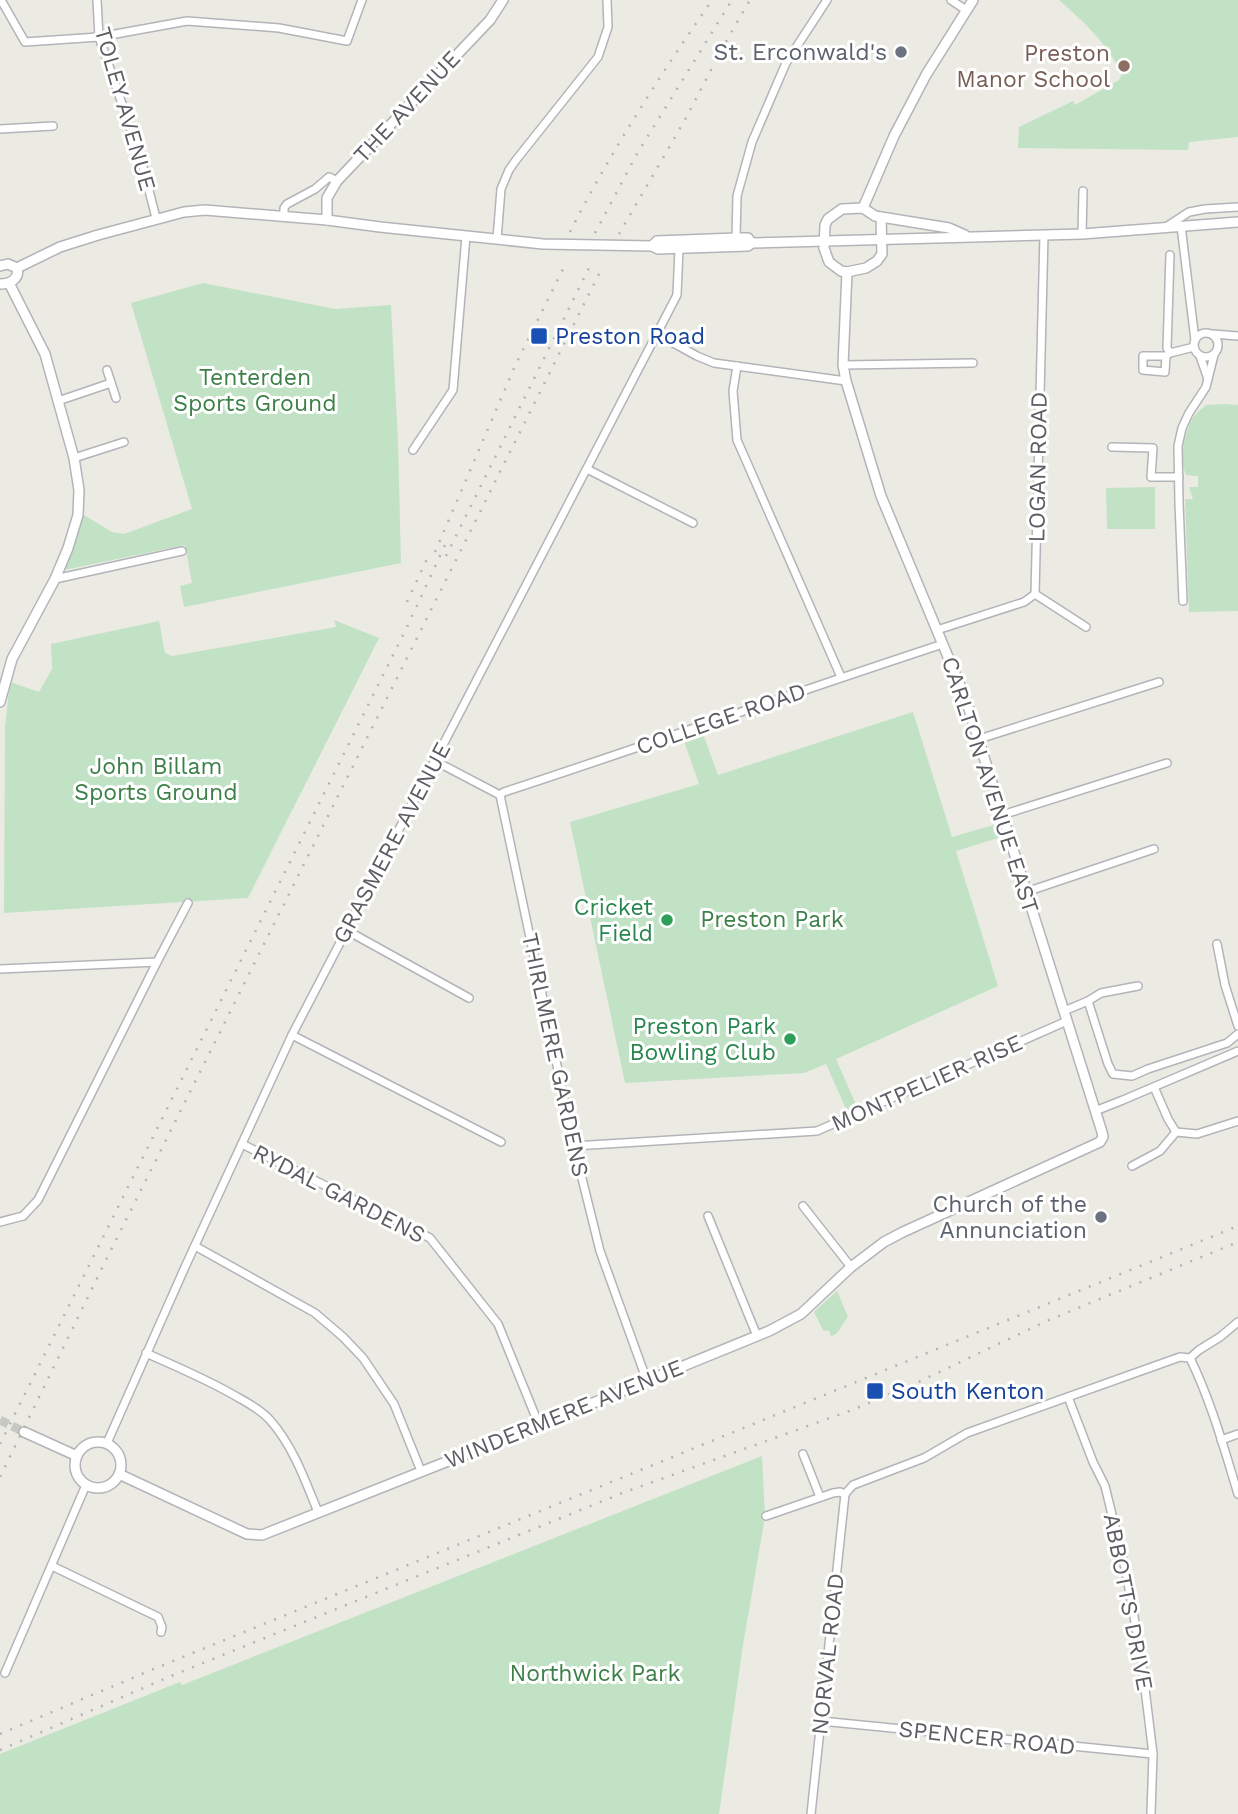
<svg xmlns="http://www.w3.org/2000/svg" width="1238" height="1814" font-family="'Work Sans',sans-serif">
	<style>
		.green { fill: #c1e2c5 }
		.lines { fill: none; stroke-linecap: round; stroke-linejoin: round }
		.tertiary-tunnel { stroke: #c8c8c3; stroke-width: 9; stroke-dasharray: 9 4.5; stroke-linecap: butt }
		.minor-casing { stroke: #b3b4b9; stroke-width: 10 }
		.tertiary-casing { stroke: #b3b4b9; stroke-width: 12 }
		.minor { stroke: #fff; stroke-width: 7 }
		.tertiary { stroke: #fff; stroke-width: 9 }
		.rail { stroke: #b3b4b4; stroke-width: 2.5; stroke-dasharray: 2 9; stroke-linecap: butt }
		.worship-dot { fill: #6b7280; stroke: #fff; stroke-width: 2.5 }
		.education-dot { fill: #8d6e63; stroke: #fff; stroke-width: 2.5 }
		.transit-dot { fill: #1a4fb4; stroke: #fff; stroke-width: 2.5 }
		.leisure-dot { fill: #2e9e5b; stroke: #fff; stroke-width: 2.5 }
		.labels { text-anchor: middle; dominant-baseline: central; stroke-width: 6; stroke-linejoin: round; paint-order: stroke }
		.worship-label { font-size: 23px; fill: #5b616d; stroke: #fff; text-anchor: end }
		.education-label { font-size: 23px; fill: #785e54; stroke: #fff; text-anchor: end }
		.street-label { font-size: 23px; fill: #5b5d62; stroke: #fff }
		.transit-label { font-size: 23px; fill: #164399; stroke: #fff; text-anchor: start }
		.park-label { font-size: 23px; fill: #3c8048; stroke: #fff }
		.leisure-label { font-size: 23px; fill: #27864d; stroke: #fff; text-anchor: end }
	</style>
	<rect width="100%" height="100%" fill="#ecebe3"/>
	<g class="green">
		<path d="M1059,0H1238V137L1189,142L1188,150L1018,148L1019,127L1073,101L1075,105L1119,80L1122,74C1107,43 1085,23 1059,0Z"/>
		<polygon points="203,283 335,309 391,305 398,442 401,563 184,607 180,586 192,583 185,545 64,570 84,515 112,532 124,534 192,509 131,303"/>
		<path d="M1225,404L1238,405V611L1189,612L1185,499H1193L1189,487H1198V476L1186,475C1179,460 1184,432 1193,418C1196,413 1202,409 1206,405Z"/>
		<polygon points="1155,487 1155,529 1107,529 1106,488"/>
		<polygon points="334,620 379,638 248,898 4,913 5,727 10,682 39,692 52,669 51,644 159,621 165,653 172,656 336,627"/>
		<polygon points="913,712 952,837 997,824 1001,837 956,851 998,986 836,1059 857,1107 847,1111 826,1064 804,1073 625,1083 570,822 699,784 683,738 702,731 718,775"/>
		<path d="M837,1291L848,1317C842,1323 839,1335 831,1336L829,1331L823,1330L814,1312Z"/>
		<polygon points="762,1456 765,1517 743,1645 719,1814 0,1814 0,1754 180,1682 182,1685"/>
	</g>
	<g class="lines">
		<polyline class="tertiary-tunnel" points="0,1420 24,1432"/>
		<g class="minor-casing">
			<g id="minor">
				<polyline points="1,0 25,42 99,37 187,21 279,28 347,41 362,0"/>
				<polyline points="97,0 99,37 141,159 156,218"/>
				<polyline points="951,0 966,10"/>
				<polyline points="0,129 53,126"/>
				<polyline points="284,217 284,208 287,204 315,189 329,177 337,181"/>
				<polyline points="1181,226 1195,340"/>
				<polyline points="1166,227 1189,212 1205,209 1238,207"/>
				<polyline points="1082,234 1083,191"/>
				<polyline points="736,238 737,196 752,142 786,63 827,0"/>
				<polyline points="497,239 501,189 509,170 516,160 598,57 608,27 607,0"/>
				<circle cx="1206" cy="345" r="12"/>
				<polyline points="657,334 697,356 714,363 846,381"/>
				<polyline points="1213,334 1238,336"/>
				<polyline points="1170,353 1167,348 1170,255"/>
				<polyline points="1166,356 1165,372 1143,370 1143,356 1166,356 1170,353 1194,347"/>
				<polyline points="1200,356 1208,379"/>
				<polyline points="843,365 973,363"/>
				<polyline points="737,366 733,391 737,440 841,677"/>
				<polyline points="107,370 116,398"/>
				<polyline points="58,401 111,383"/>
				<polyline points="1112,447 1153,448 1151,477 1179,477"/>
				<polyline points="413,450 453,390 466,236"/>
				<polyline points="74,458 124,442"/>
				<polyline points="587,469 693,523"/>
				<polyline points="55,579 182,551"/>
				<polyline points="1035,594 1086,627"/>
				<polyline points="1183,601 1179,503 1178,446 1182,428 1189,413 1206,387 1214,355"/>
				<polyline points="937,630 1024,602 1035,594 1044,235"/>
				<polyline points="979,739 1159,682"/>
				<polyline points="435,761 500,795 574,1146 600,1251 647,1381"/>
				<path d="M500,795L504,792C651,744 796,692 943,644"/>
				<polyline points="1002,815 1167,763"/>
				<polyline points="1026,892 1154,849"/>
				<polyline points="346,930 469,998"/>
				<polyline points="1217,944 1225,985 1238,1026"/>
				<polyline points="0,969 157,962"/>
				<polyline points="1088,1001 1108,1064 1113,1074 1132,1076 1148,1069 1227,1043 1238,1034"/>
				<polyline points="1064,1011 1088,1001 1101,993 1138,986"/>
				<polyline points="292,1035 501,1142"/>
				<polyline points="1154,1087 1168,1119 1176,1132 1197,1134 1238,1121"/>
				<polyline points="1095,1111 1123,1100 1238,1051"/>
				<polyline points="242,1144 430,1238 498,1324 539,1425"/>
				<polyline points="574,1146 817,1131 1067,1021"/>
				<polyline points="1132,1166 1160,1151 1176,1132"/>
				<polyline points="803,1206 851,1267"/>
				<polyline points="708,1216 757,1336"/>
				<polyline points="0,1222 23,1216 38,1200 157,962 188,903"/>
				<polyline points="195,1246 315,1313 343,1337 363,1358 394,1404 421,1471"/>
				<path d="M146,1353C177,1367 209,1380 239,1398C250,1404 262,1411 270,1420C293,1446 305,1480 318,1512"/>
				<path d="M1190,1358C1211,1401 1224,1448 1238,1494"/>
				<polyline points="1068,1397 1093,1462 1105,1486 1126,1572 1141,1656 1153,1754 1151,1814"/>
				<polyline points="1221,1440 1238,1434"/>
				<polyline points="107,1443 185,1267 292,1035 677,295 679,249"/>
				<polyline points="803,1454 820,1497"/>
				<polyline points="845,1494 853,1485 924,1458 967,1433 1180,1357 1190,1358 1199,1350 1220,1337 1238,1322"/>
				<polyline points="766,1516 833,1493 840,1492 845,1494"/>
				<polyline points="52,1566 158,1617 162,1627 161,1632"/>
				<polyline points="5,1673 86,1485"/>
				<polyline points="821,1721 1153,1754"/>
				<polyline points="811,1814 845,1494"/>
			</g>
		</g>
		<g class="tertiary-casing">
			<g id="tertiary">
				<polyline points="863,208 894,136 926,75 973,0"/>
				<polyline points="881,217 882,254 877,261 866,268 847,272 841,271 829,262 824,248 825,225 828,219 842,209 863,208 875,216 949,228 965,235"/>
				<polyline points="327,220 327,198 337,181 490,20 503,0"/>
				<polyline points="652,246 657,241 736,238 748,238 752,243"/>
				<polyline points="0,266 8,264 17,268"/>
				<polyline points="17,268 60,247 98,235 184,212 205,210 327,220 380,227 543,244 652,246 658,249 748,246 752,243 1082,234 1238,222"/>
				<path d="M0,284C10,284 20,279 17,268"/>
				<polyline points="0,702 12,659 55,579 68,548 78,515 79,490 74,458 45,354 9,283"/>
				<polyline points="24,1432 77,1456"/>
				<circle cx="98" cy="1465" r="23"/>
				<polyline points="119,1474 247,1534 262,1535 539,1425 769,1331 801,1314 851,1267 884,1242 903,1232 1100,1142 1103,1137 1102,1132 966,700 881,496 846,381 843,365 847,272"/>
			</g>
		</g>
		<use href="#minor" class="minor"/>
		<use href="#tertiary" class="tertiary"/>
		<g class="rail">
			<path d="M570,232C611,151 661,74 712,0"/>
			<polyline points="595,233 638,152 732,0"/>
			<polyline points="619,234 686,118 724,45 750,0"/>
			<polyline points="435,552 515,366 564,267"/>
			<polyline points="446,556 589,268"/>
			<polyline points="407,602 428,557"/>
			<polyline points="0,1444 408,625 445,545"/>
			<polyline points="0,1477 107,1258 602,268"/>
			<polyline points="0,1734 156,1668 1238,1226"/>
			<polyline points="0,1750 171,1676 625,1492 852,1410 914,1384 1049,1320 1238,1242"/>
		</g>
	</g>
	<g class="worship-dot">
		<circle cx="901" cy="52" r="7"/>
		<circle cx="1101" cy="1217" r="7"/>
	</g>
	<circle class="education-dot" cx="1124" cy="66" r="7"/>
	<g class="transit-dot">
		<rect x="530" y="327" width="18" height="18" rx="3.5"/>
		<rect x="866" y="1382" width="18" height="18" rx="3.5"/>
	</g>
	<g class="leisure-dot">
		<circle cx="667" cy="920" r="7"/>
		<circle cx="790" cy="1039" r="7"/>
	</g>
	<g class="labels">
		<g class="worship-label">
			<text x="887" y="52">St. Erconwald's</text>
			<text x="1087" y="1204">Church of the<tspan x="1087" dy="26">Annunciation</tspan></text>
		</g>
		<g class="education-label">
			<text x="1110" y="53">Preston<tspan x="1110" dy="26">Manor School</tspan></text>
		</g>
		<g class="street-label">
			<text transform="translate(407 107) rotate(-47)">THE AVENUE</text>
			<text transform="translate(125 109) rotate(74)">TOLEY AVENUE</text>
			<text transform="translate(1038 467) rotate(-89)">LOGAN ROAD</text>
			<text transform="translate(721 719) rotate(-19)">COLLEGE ROAD</text>
			<text transform="translate(990 785) rotate(72)">CARLTON AVENUE EAST</text>
			<text transform="translate(392 843) rotate(-62)">GRASMERE AVENUE</text>
			<text transform="translate(555 1055) rotate(78)">THIRLMERE GARDENS</text>
			<text transform="translate(927 1083) rotate(-24)">MONTPELIER RISE</text>
			<text transform="translate(339 1194) rotate(27)">RYDAL GARDENS</text>
			<text transform="translate(564 1414) rotate(-22)">WINDERMERE AVENUE</text>
			<text transform="translate(1128 1602) rotate(79)">ABBOTTS DRIVE</text>
			<text transform="translate(828 1654) rotate(-84)">NORVAL ROAD</text>
			<text transform="translate(987 1738) rotate(6)">SPENCER ROAD</text>
		</g>
		<g class="transit-label">
			<text x="555" y="336">Preston Road</text>
			<text x="891" y="1391">South Kenton</text>
		</g>
		<g class="park-label">
			<text x="255" y="377">Tenterden<tspan x="255" dy="26">Sports Ground</tspan></text>
			<text x="156" y="766">John Billam<tspan x="156" dy="26">Sports Ground</tspan></text>
			<text x="772" y="919">Preston Park</text>
			<text x="595" y="1673">Northwick Park</text>
		</g>
		<g class="leisure-label">
			<text x="653" y="907">Cricket<tspan x="653" dy="26">Field</tspan></text>
			<text x="776" y="1026">Preston Park<tspan x="776" dy="26">Bowling Club</tspan></text>
		</g>
	</g>
</svg>
